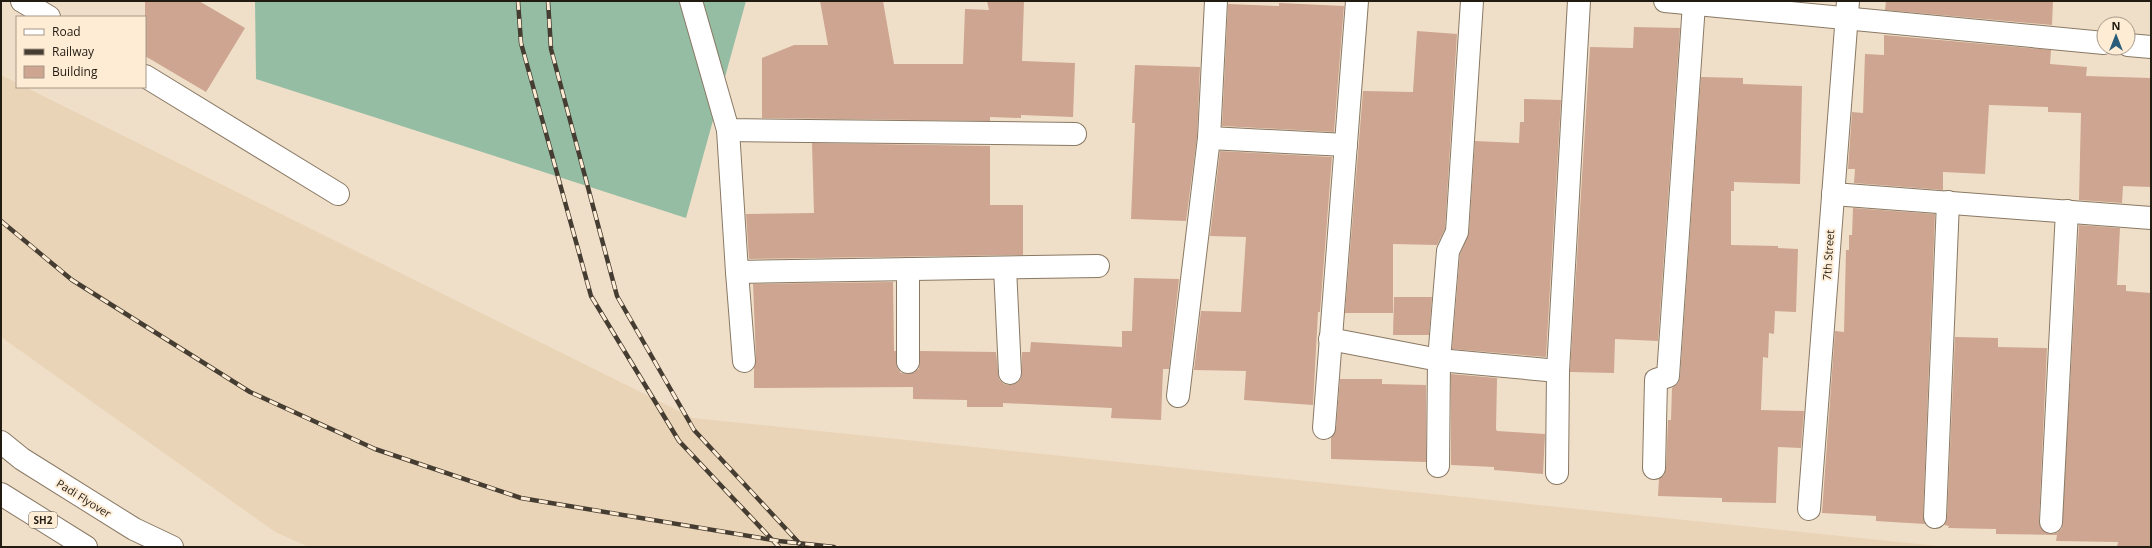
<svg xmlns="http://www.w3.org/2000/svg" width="2152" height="548" font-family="'Open Sans',sans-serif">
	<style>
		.built { fill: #ead4b7 }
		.forest { fill: #95bda4 }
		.building { fill: #cda590 }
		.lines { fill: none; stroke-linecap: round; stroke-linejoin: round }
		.minor-casing { stroke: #897964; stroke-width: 24 }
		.primary-casing { stroke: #897964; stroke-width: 24 }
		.minor { stroke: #fff; stroke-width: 22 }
		.primary { stroke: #fff; stroke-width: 22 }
		.rail-casing { stroke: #453d32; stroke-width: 4.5 }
		.rail { stroke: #feecd5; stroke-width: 3; stroke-dasharray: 9; stroke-linecap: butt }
		.labels { text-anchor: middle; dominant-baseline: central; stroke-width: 4; stroke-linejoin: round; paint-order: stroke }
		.shield { fill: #feecd5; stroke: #635a4c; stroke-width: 1 }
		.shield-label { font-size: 10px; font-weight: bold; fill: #211b12 }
		.street-label { font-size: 11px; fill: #211b12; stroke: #feecd5 }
	</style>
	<rect width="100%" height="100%" fill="#f0dfc8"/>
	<polygon class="built" points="1,75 17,83 17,87 25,87 693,418 1948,547 309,547 275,532 1,337"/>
	<polygon class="forest" points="255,1 746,1 686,218 256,79"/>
	<g class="building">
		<polygon points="145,1 199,1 245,28 206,92 145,56"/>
		<polygon points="820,1 883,1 894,64 963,64 965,9 989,10 987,1 1024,1 1022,61 1075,63 1073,117 1021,115 1021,118 990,117 990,121 762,118 762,58 794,45 828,45"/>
		<polygon points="1886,1 2053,1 2052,25 1885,10"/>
		<polygon points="1279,3 1344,6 1334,132 1222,126 1228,4 1279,6"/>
		<polygon points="1634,27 1680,28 1658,341 1615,339 1614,373 1570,372 1590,47 1633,48"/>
		<polygon points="1417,31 1457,34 1445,229 1437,245 1393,244 1393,313 1345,313 1363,91 1413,92"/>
		<polygon points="1884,35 2051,50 2050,64 2087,67 2086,76 2151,78 2151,187 2123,186 2122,203 2079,200 2081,113 2048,112 2048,107 1989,105 1985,174 1943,172 1943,190 1854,183 1855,169 1848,169 1852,112 1863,113 1865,54 1884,55"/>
		<polygon points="1135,65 1200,67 1197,137 1186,221 1131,219 1135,123 1132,123"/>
		<polygon points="1701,77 1743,78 1743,84 1802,86 1800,184 1734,182 1734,191 1731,191 1731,245 1778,246 1778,248 1798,249 1796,312 1775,311 1774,334 1769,333 1768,358 1763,357 1761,410 1804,411 1801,448 1778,447 1776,503 1722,502 1722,498 1658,496 1659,479 1664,475 1666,468 1668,420 1671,420 1672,388 1678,383 1680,377"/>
		<polygon points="1524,99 1561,100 1546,357 1452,349 1460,254 1469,233 1475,141 1519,143 1520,122 1524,122"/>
		<polygon points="812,143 990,146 990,205 1023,205 1023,255 749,259 746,214 814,213"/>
		<polygon points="1220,151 1332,157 1320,312 1318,312 1313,405 1244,400 1246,371 1194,370 1201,311 1241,312 1246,237 1210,236"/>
		<polygon points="1853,208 1935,214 1923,516 1925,524 1876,521 1876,516 1822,513 1835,331 1844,332 1846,250 1849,250 1849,235 1852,235"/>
		<polygon points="2079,225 2120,228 2117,285 2126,285 2126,291 2151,293 2151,547 2117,547 2118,542 2056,541 2057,535 1996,534 1996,529 1948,528 1949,526 1944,525 1947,518 1955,337 1998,338 1998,347 2047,348 2039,522 2044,532 2050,534 2057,533 2062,528"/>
		<polygon points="1134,278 1179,279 1169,369 1163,369 1161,420 1111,418 1112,408 1003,403 1003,407 967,407 967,400 913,399 913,387 754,388 754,368 756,360 753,284 893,282 894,351 896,351 897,368 901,373 908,374 919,369 920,351 996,352 999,379 1004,384 1010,385 1017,383 1021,378 1022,352 1030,352 1031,342 1122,347 1122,331 1132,331"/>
		<polygon points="1394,297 1432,297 1429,335 1393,335"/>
		<polygon points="1451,374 1497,378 1496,429 1497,431 1545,434 1543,474 1494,470 1494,467 1451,465"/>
		<polygon points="1340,379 1382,379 1382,384 1426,385 1426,462 1331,459 1331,438 1336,429"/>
	</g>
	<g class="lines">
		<g class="minor-casing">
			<g id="minor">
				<polyline points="22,1 49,17"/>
				<polyline points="691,1 728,130 1075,134"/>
				<polyline points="1665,1 2104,43"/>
				<polyline points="2128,45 2151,47"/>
				<polyline points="145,76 338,194"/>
				<polyline points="728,130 737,272 1098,266"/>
				<polyline points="1209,138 1346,145"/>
				<polyline points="1833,194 2151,218"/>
				<polyline points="1005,268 1010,373"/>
				<polyline points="908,269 908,362"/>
				<polyline points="737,272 744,361"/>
				<polyline points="1330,339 1439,360 1558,371"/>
				<polyline points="1178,396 1209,138 1216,1"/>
				<polyline points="1324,428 1357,1"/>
				<polyline points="1438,466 1439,360 1448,251 1457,232 1472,1"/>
				<polyline points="1654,468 1656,380 1668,376 1694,4"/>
				<polyline points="1557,473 1558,371 1579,1"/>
				<polyline points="1809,509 1848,1"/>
				<polyline points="1935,517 1948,202"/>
				<polyline points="2051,522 2067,211"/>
			</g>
		</g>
		<g class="primary-casing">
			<g id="primary">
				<polyline points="1,442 22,459 134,529 172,547"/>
				<polyline points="1,494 86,547"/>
			</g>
		</g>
		<use href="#minor" class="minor"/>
		<use href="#primary" class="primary"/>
		<g class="rail-casing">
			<g id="rail">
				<polyline points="518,1 521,43 591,296 679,441 779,547"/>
				<polyline points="548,1 551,49 617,296 694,430 800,544"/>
				<polyline points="1,221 72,280 250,392 375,449 521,498 779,541 834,547"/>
			</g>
		</g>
		<use href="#rail" class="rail"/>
	</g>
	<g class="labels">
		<rect class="shield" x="29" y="512" width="28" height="16" rx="3"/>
		<g class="shield-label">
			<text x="43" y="520">SH2</text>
		</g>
		<g class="street-label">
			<text transform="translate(1828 255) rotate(-86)">7th Street</text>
			<text transform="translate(84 498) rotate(32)">Padi Flyover</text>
		</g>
	</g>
	<rect width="2152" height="548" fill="none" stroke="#211b12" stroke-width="4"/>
	<rect x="16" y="16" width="130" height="72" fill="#feecd5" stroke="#a69887"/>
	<rect x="24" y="29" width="20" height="6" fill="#ffffff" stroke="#a69887"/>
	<text x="52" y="36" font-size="12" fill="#211b12">Road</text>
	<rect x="24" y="49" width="20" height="6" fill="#453d32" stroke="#a69887"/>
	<text x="52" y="56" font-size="12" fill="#211b12">Railway</text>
	<rect x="24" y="66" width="20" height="12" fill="#cda590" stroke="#a69887"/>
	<text x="52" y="76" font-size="12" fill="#211b12">Building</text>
	<g transform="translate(2116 36)"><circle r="19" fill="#feecd5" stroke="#a69887"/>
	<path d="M0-3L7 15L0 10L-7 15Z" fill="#2a5d79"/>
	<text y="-6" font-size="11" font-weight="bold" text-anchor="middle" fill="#211b12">N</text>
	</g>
</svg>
